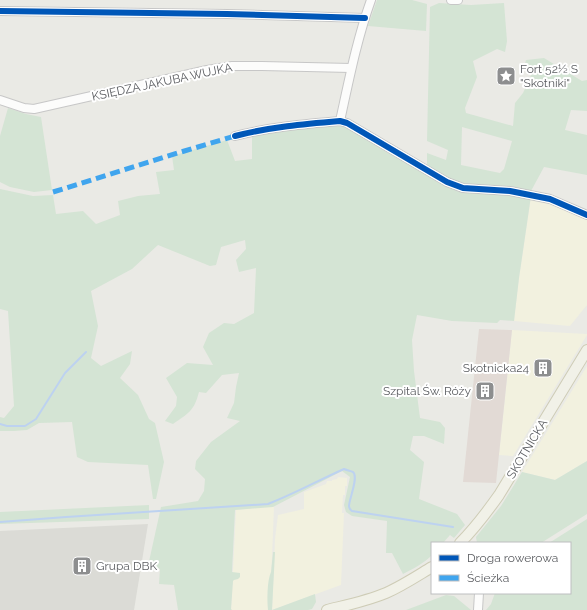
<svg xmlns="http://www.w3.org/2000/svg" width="587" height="610" font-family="Raleway,sans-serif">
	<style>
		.commercial { fill: #f2f1df }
		.industrial { fill: #dbdbd6 }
		.medical { fill: #e2dad5 }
		.green { fill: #d4e4d4; fill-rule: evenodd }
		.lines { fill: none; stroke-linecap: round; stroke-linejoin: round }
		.stream { stroke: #bdd2f0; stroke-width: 2 }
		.minor-casing { stroke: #c7c7c7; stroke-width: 10 }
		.major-casing { stroke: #ceccb6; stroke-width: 12 }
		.minor { stroke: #fcfcfb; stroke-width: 8 }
		.major { stroke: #f1f1e8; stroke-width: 10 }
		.quiet { stroke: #40a5ee; stroke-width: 5; stroke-dasharray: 10 5; stroke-linecap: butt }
		.cycleway-casing { stroke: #fff; stroke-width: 8 }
		.cycleway { stroke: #0057b8; stroke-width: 6 }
		.labels { text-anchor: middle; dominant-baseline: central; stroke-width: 4; stroke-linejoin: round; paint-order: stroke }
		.poi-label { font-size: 12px; fill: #5b5d61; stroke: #fff; text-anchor: start }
		.street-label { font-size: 12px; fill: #5b5d61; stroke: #fff }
	</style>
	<rect width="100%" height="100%" fill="#eaeae5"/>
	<g class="commercial">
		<polygon points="531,196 587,219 587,305 570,326 514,321 519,278"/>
		<polygon points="512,330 587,334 587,335 513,456 499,455"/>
		<polygon points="587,366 587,461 555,480 522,472"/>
		<polygon points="338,477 347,478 347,486 345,486 345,495 343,495 342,513 344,513 341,585 272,610 275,539 278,515 304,509 304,492 326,484 327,481 332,481 332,480 337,479"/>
		<polygon points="274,506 270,610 231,610 236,510"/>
	</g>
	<polygon class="industrial" points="148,524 134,610 0,610 0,531"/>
	<polygon class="medical" points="479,329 512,330 496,483 463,482"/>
	<g class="green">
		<polygon points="377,0 412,0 427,4 426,31 368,26"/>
		<path d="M439,3L471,5L504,3L507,41L505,52L497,49L473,61L477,77L465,108L466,113L513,126L515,103L523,93L532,73L524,67L526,60L544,58L582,81L587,80V111L571,110L565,130L587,135V175L544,167L531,191L509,187L458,184L427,168V153L446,160L448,150L427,141L430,7ZM462,127L512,141L504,169L500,173L461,165Z"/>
		<polygon points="8,108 26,114 41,117 52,190 34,192 10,187 0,182 0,136"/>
		<path d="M342,124L390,154L439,180L531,196L519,278L514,321L500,320L497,323L452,321L417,315L412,340L414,371L420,418L440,422L445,428L444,444L424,436H413L410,450L424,462L419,499L457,514L465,525L454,538L450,535L443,543H432V555C424,563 413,569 403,574L392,553H386L387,521L352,516L346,512L344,505L350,477L342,471L273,507L235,510L232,572L240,573V577L238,579L234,580L233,581L231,609L232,610H178L174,585L159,584L160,569L148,566L161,507L198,501L204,491L205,479L195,469L196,461L211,442L240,421L227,418L234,403L236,387L239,373L222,375L206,393L199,392C194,411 189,413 173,424L165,421L176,406L177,397L166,378L187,363L213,365L203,347L209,333L224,323L234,324L254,313L256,268L239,272L236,260L246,249L245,240L221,247L216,265L210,266L158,245L132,269L91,291L98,326L91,358L101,366L132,351L130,364L120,378L138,395L149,419L155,423L164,462L156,499H153L148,465L88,462L77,457L72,422L39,423L27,430L14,431H0V417L4,418L14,406L8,311L0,309V189L33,196L53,195L56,214L83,211L96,224L120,215L118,201L138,196L160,194L156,172L174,170L172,156L227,140L235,161L252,159V134Z"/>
		<polygon points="587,461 587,514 541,543 477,543 476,537 501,506 522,472 555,480"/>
		<polygon points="149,505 149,519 0,524 0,512"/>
		<polygon points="587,519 587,610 486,610 491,604 495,593 570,593 570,543 549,543"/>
		<path d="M273,552H275L272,610H268C267,600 267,581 271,572Z"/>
		<polygon points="315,594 316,602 312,609 308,610 272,610"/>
		<polygon points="446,595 454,596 471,610 406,610"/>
	</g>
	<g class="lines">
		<g class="stream">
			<polyline points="0,424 7,426 25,426 36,419 65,373 86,352"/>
			<path d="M0,522L66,517L268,504C294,494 319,480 344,469C346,470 351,471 353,472C359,477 349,499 349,506C349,509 351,510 352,511L453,527"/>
		</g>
		<g class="minor-casing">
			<g id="minor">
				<polyline points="451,0 458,0"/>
				<polyline points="0,11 227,14 365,18"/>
				<polyline points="0,100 24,108 34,109 207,70 232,66 262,66 351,68"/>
				<path d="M340,121C349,80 357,39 371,0"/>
				<path d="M235,136C270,127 304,124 340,121L347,123L447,182L463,188L510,191L550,199L587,215"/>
				<polyline points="478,610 479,593"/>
			</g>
		</g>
		<g class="major-casing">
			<g id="major">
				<path d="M460,543C475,528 487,512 499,495L587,350"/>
				<path d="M327,610C347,605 367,601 386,593C402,586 417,576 432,567"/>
			</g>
		</g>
		<use href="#minor" class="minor"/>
		<use href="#major" class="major"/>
		<polyline class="quiet" points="53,192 181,152 235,136"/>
		<g class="cycleway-casing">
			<g id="cycleway">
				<polyline points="0,11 227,14 365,18"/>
				<path d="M235,136C270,127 304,124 340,121L347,123L447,182L463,188L510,191L550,199L587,215"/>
			</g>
		</g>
		<use href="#cycleway" class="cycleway"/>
	</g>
	<defs>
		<g id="sight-square" transform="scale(1)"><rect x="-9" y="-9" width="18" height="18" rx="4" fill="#8d8e8f" stroke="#fff"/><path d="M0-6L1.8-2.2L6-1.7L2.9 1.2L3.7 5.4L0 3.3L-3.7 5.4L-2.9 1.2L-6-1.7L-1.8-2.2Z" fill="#fff"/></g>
		<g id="building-square" transform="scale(1)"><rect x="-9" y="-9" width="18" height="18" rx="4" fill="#8d8e8f" stroke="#fff"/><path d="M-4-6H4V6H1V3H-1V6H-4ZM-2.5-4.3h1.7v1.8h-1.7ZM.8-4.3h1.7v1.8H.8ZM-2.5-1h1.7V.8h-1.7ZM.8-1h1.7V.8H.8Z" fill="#fff"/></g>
	</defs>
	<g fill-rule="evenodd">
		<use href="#sight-square" x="506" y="76"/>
		<use href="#building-square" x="543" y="368"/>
		<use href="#building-square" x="485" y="391"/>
		<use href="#building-square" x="82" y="566"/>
	</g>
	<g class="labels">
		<g class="poi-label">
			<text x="520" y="69">Fort 52½ S<tspan x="520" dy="14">"Skotniki"</tspan></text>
			<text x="529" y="368" text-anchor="end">Skotnicka24</text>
			<text x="471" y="391" text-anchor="end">Szpital Św. Róży</text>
			<text x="96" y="566">Grupa DBK</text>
		</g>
		<g class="street-label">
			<text transform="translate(162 82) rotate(-12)">KSIĘDZA JAKUBA WUJKA</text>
			<text transform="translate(527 449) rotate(-59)">SKOTNICKA</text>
		</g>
	</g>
	<rect x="431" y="542" width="140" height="52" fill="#ffffff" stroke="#bdbec0"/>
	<rect x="439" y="555" width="20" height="6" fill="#0057b8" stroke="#bdbec0"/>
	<text x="467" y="562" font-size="12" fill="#5b5d61">Droga rowerowa</text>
	<rect x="439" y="575" width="20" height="6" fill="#40a5ee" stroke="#bdbec0"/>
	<text x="467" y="582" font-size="12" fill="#5b5d61">Ścieżka</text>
</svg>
